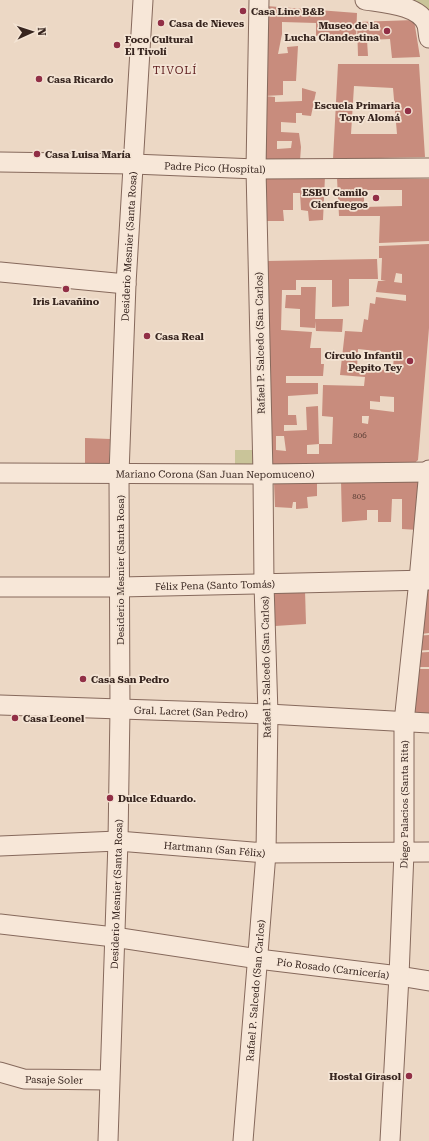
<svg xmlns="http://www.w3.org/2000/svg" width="429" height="1141" font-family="'Roboto Serif',serif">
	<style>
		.green { fill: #c9c499 }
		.building { fill: #c88c7d; fill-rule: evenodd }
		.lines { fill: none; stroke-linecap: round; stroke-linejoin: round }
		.minor-casing { stroke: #86695c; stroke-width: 21 }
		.minor { stroke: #f7e7d8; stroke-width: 19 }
		.poi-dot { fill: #912f46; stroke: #f4e4d4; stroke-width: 1.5 }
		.labels { text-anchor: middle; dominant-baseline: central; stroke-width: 3.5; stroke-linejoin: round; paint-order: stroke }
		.number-label { font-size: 8px; fill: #5b3f36 }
		.poi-label { font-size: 10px; font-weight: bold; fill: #37251f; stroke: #f4e4d4; text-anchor: start }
		.street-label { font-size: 10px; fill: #37251f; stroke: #f4e4d4 }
		.neighbourhood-label { font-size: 11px; letter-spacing: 1px; fill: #612122; stroke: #f4e4d4 }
	</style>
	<rect width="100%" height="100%" fill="#ecd8c5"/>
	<g class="green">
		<polygon points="392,0 429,0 429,23"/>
		<polygon points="235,450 258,450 258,468 235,469"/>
	</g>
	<g class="building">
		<path d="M266,6L357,13L356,40L316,36V23L282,22V34L278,54L288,53L287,47L298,46L296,81H283V95L264,96L275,97V102L302,101V88L316,92L311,116L302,115V113H296V123L281,122V132L299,133L301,147L300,161L262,160ZM277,141H292L291,148L277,149Z"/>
		<polygon points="414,20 420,57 392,58 390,39 367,40 368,56 358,56 357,22"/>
		<path d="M338,64H419L425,157L333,159ZM354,86L393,88L397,134H351Z"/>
		<polygon points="325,176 323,220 309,221 308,211 301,210 300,193 293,193 293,210 283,210 284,221 263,221 262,178"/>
		<path d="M337,178L429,179V241L379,243L380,216H339ZM364,190H402V206L364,207Z"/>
		<path d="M429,244V328L418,460L411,466L269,469L266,261L377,259L378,279H349V306L332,307V280H296V290H282L281,330L312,332L310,348H321V364H324L323,376H286V383H318V394L288,396V415H296L297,425H284V431L307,430L306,407L318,406L319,444L307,445V454H319V444H332L333,417L322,416L323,385L364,386L365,377L340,375L345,331L362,332L364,319L368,320L370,303L375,304L376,297L406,301V295L376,292L378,281H386L381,280L382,258H379V246ZM396,273L402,274V283L394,282ZM358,349L394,353L393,370L357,369ZM380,396L394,397V412L370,409V401L380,402ZM362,416H369L368,424L362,423ZM276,436H284L286,451L276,450Z"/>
		<polygon points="301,287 316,287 315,319 343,319 342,332 316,331 315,321 315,328 300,327 300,309 285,308 286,295 301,295"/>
		<polygon points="85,438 110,439 109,466 85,466"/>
		<polygon points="425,478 418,530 402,529 402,499 392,499 391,522 378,522 378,510 367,510 367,520 342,522 341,481"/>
		<polygon points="274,482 317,483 317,496 307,497 308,508 296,509 296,502 293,502 292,508 275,507"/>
		<polygon points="429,587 429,633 413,635 416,605"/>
		<polygon points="305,590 306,624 275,626 274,591"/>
		<polygon points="429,635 429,650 412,651 414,636"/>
		<polygon points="429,652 429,667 412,667 411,653"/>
		<polygon points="412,669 429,669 429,714 410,715"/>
	</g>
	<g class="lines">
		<g class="minor-casing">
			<g id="minor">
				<path d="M365,0C384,3 420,5 427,25C428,29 428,34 429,38"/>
				<path id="s1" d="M0,162L133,164L256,169L429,168"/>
				<polyline points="0,272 126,284"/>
				<path id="s2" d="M0,473L263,474L429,472"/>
				<path id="s3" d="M0,587H120L429,580"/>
				<path id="s4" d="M0,705L268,714L429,723"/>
				<path id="s5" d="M0,846L118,841L266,853L429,852"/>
				<path id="s6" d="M0,924L114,937L258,959L399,976L429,981"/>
				<path id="s7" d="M0,1072L24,1079L109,1080"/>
				<path id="s8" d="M108,1141L118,841L120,709L119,474L126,284L143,0"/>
				<path id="s9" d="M243,1141L266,853L268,714L264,584L263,474L256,169L259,0"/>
				<path id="s10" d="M390,1141L399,976L404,852V722L419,580L429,470"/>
			</g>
		</g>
		<use href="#minor" class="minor"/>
	</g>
	<g class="poi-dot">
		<circle cx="243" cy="11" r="4"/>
		<circle cx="161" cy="23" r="4"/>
		<circle cx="387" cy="31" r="4"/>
		<circle cx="117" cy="45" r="4"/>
		<circle cx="39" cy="79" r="4"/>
		<circle cx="408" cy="111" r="4"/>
		<circle cx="37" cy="154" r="4"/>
		<circle cx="376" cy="198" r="4"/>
		<circle cx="66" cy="289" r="4"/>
		<circle cx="147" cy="336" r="4"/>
		<circle cx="410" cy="361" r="4"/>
		<circle cx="83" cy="679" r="4"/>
		<circle cx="15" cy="718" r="4"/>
		<circle cx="110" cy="798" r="4"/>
		<circle cx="409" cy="1076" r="4"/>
	</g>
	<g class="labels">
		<g class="number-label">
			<text x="360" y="435">806</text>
			<text x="359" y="496">805</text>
		</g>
		<g class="poi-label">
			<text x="251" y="11">Casa Line B&amp;B</text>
			<text x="169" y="23">Casa de Nieves</text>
			<text x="379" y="25" text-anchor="end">Museo de la<tspan x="379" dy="12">Lucha Clandestina</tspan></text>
			<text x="125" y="39">Foco Cultural<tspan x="125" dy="12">El Tivolí</tspan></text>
			<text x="47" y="79">Casa Ricardo</text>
			<text x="400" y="105" text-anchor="end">Escuela Primaria<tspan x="400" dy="12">Tony Alomá</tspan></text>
			<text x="45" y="154">Casa Luisa María</text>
			<text x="368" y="192" text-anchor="end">ESBU Camilo<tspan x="368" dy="12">Cienfuegos</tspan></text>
			<text x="66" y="301" text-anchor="middle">Iris Lavañino</text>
			<text x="155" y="336">Casa Real</text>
			<text x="402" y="355" text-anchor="end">Círculo Infantil<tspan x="402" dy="12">Pepito Tey</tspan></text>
			<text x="91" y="679">Casa San Pedro</text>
			<text x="23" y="718">Casa Leonel</text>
			<text x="118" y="798">Dulce Eduardo.</text>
			<text x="401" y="1076" text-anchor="end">Hostal Girasol</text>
		</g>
		<g class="street-label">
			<text stroke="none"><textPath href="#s1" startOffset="215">Padre Pico (Hospital)</textPath></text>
			<text stroke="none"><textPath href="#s8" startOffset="895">Desiderio Mesnier (Santa Rosa)</textPath></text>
			<text transform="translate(260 343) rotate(-91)">Rafael P. Salcedo (San Carlos)</text>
			<text stroke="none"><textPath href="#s2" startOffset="215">Mariano Corona (San Juan Nepomuceno)</textPath></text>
			<text transform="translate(120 570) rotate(-90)">Desiderio Mesnier (Santa Rosa)</text>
			<text stroke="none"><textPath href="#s3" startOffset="215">Félix Pena (Santo Tomás)</textPath></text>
			<text transform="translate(266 667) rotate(-91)">Rafael P. Salcedo (San Carlos)</text>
			<text stroke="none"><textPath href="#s4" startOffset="191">Gral. Lacret (San Pedro)</textPath></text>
			<text stroke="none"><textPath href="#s10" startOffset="337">Diego Palacios (Santa Rita)</textPath></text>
			<text stroke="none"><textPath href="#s5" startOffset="215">Hartmann (San Félix)</textPath></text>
			<text stroke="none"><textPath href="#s8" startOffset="247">Desiderio Mesnier (Santa Rosa)</textPath></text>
			<text stroke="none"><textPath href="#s6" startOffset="336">Pío Rosado (Carnicería)</textPath></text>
			<text stroke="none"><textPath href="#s9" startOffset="151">Rafael P. Salcedo (San Carlos)</textPath></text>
			<text stroke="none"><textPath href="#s7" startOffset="55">Pasaje Soler</textPath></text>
		</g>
		<g class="neighbourhood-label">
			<text x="175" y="70">TIVOLÍ</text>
		</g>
	</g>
	<g transform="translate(32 32) rotate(87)" stroke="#f4e4d4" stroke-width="3" paint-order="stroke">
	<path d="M0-3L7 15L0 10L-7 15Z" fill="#37251f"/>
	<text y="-6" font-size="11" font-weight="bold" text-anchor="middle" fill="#37251f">N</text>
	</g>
</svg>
